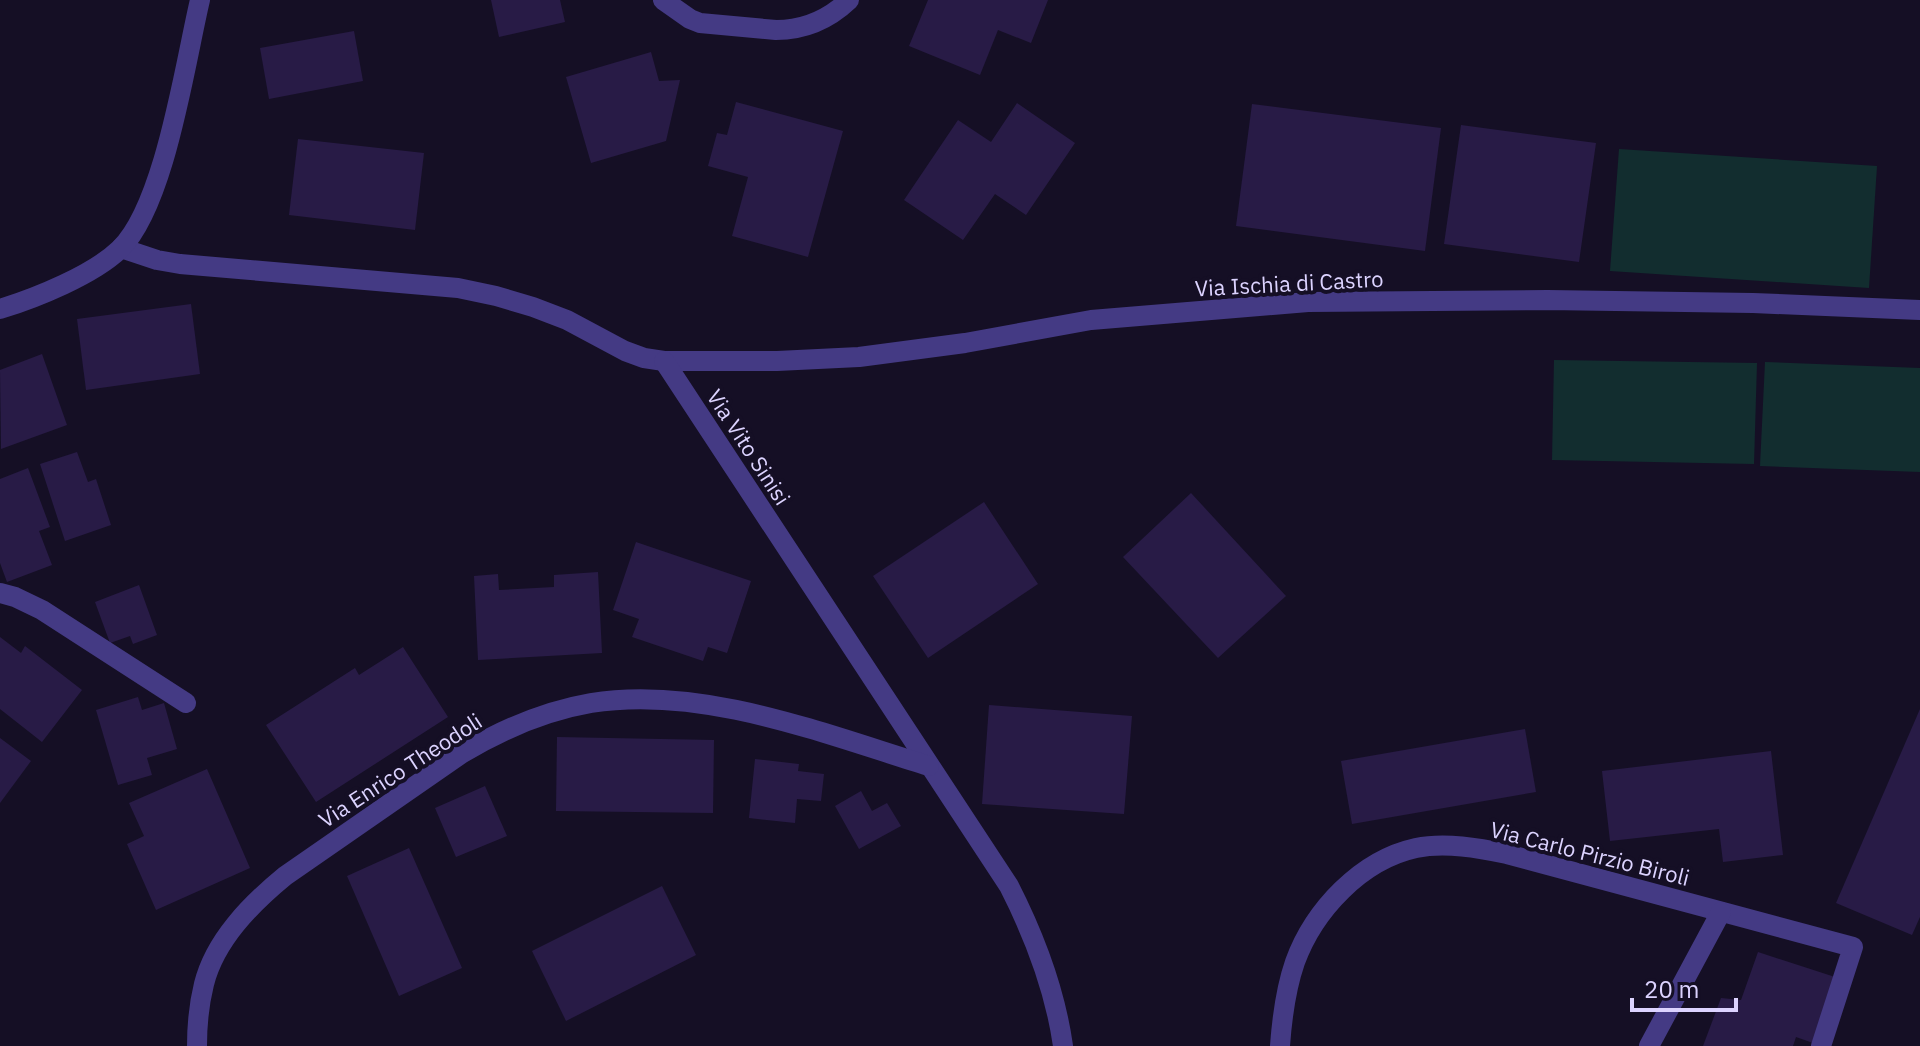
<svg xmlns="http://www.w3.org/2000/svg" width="1920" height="1046" font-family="'IBM Plex Sans',sans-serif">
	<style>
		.green { fill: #122d2f }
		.building { fill: #281b46 }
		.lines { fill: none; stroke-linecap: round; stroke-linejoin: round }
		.minor { stroke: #443a84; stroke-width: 20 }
		.labels { text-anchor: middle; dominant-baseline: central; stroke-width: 8; stroke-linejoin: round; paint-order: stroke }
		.street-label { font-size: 22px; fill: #dcd3ff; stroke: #150f25 }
	</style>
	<rect width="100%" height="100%" fill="#150f25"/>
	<g class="green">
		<polygon points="1619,149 1877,166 1869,288 1610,271"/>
		<polygon points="1554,360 1757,363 1754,464 1552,460"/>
		<polygon points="1765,362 1920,368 1920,472 1760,466"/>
	</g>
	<g class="building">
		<polygon points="491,0 560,0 565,22 499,37"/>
		<polygon points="928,0 1048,0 1031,43 998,30 980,75 909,46"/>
		<polygon points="354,31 363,81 269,99 260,48"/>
		<polygon points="651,52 659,81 680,80 666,141 591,163 566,77"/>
		<polygon points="736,102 843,131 808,257 732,236 748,177 708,166 717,133 727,135"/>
		<polygon points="1017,103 1075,143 1026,215 995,194 963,240 904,200 958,120 991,142"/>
		<polygon points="1252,104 1441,128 1425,251 1236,226"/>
		<polygon points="1461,125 1596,143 1579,262 1444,244"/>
		<polygon points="298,139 424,153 415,230 289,215"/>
		<polygon points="191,304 200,374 86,390 77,319"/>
		<polygon points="42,354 67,425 1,449 0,370"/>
		<polygon points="77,452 88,482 96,479 111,525 65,541 40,464"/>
		<polygon points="28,468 50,527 39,531 52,565 7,582 0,563 0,479"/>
		<polygon points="1191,493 1286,596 1218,658 1123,557"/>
		<polygon points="984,502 1038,584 928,658 873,576"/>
		<polygon points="636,542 751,581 727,653 708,647 703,661 632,637 639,619 613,610"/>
		<polygon points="598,572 602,653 478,660 474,576 498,574 499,590 554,587 554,575"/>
		<polygon points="139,585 157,635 133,644 130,636 110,643 95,602"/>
		<polygon points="0,637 21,653 25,646 82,690 42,742 0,709"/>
		<polygon points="403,647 448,717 316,802 266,725 355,668 359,675"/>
		<polygon points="138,697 142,710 164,703 177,749 147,758 152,775 118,785 96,710"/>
		<polygon points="989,705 1132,716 1124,814 982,804"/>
		<polygon points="1920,709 1920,917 1912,935 1836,903"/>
		<polygon points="1525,729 1536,792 1352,824 1341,761"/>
		<polygon points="557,737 714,740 713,813 556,811"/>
		<polygon points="0,738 31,761 0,803"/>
		<polygon points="1771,751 1783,855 1723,862 1719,829 1610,841 1602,771"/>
		<polygon points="755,759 799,764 798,771 824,774 821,801 797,799 795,823 749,818"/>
		<polygon points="207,769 250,868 156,910 127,844 144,836 129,803"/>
		<polygon points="485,786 507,836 456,857 435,808"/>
		<polygon points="861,791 872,811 887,803 901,826 859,849 835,806"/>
		<polygon points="409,848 462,968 399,996 347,876"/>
		<polygon points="662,886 696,955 566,1021 532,951"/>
		<polygon points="1758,952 1835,977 1813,1043 1796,1037 1793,1046 1703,1046 1721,998 1741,1000"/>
	</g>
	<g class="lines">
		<g class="minor">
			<path d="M663,0L690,19L700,23L776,30C804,30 829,19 849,0"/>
			<polyline points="121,248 157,260 180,264 458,288 496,296 533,307 567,320 625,351 644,358 664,361 777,361 859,357 965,343 1091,320 1308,302 1547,300 1753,303 1920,310"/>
			<path d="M0,309C36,298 93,275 120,249C165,205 185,63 200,0"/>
			<path d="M664,361L1009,886C1035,937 1055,989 1063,1046"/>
			<polyline points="0,593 15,597 42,610 186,703"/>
			<path d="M197,1046C197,1026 199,1004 204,984C215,940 251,904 285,876L461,754C501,730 544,711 591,703C702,685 824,734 929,766"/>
			<path d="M1280,1046C1282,1018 1286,988 1295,962C1314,910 1361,860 1416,848C1445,842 1479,848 1507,854L1853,947L1821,1046"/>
			<polyline points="1649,1046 1721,912"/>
		</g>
	</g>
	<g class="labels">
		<g class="street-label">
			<text transform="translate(1289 283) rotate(-3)">Via Ischia di Castro</text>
			<text transform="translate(749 447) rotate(57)">Via Vito Sinisi</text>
			<text transform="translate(400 770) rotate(-33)">Via Enrico Theodoli</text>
			<text transform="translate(1590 853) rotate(14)">Via Carlo Pirzio Biroli</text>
		</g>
	</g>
	<path d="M1632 998v12h104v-12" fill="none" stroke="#dcd3ff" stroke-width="4"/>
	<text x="1644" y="998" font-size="24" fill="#dcd3ff" stroke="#150f25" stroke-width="6" paint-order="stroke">20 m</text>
</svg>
